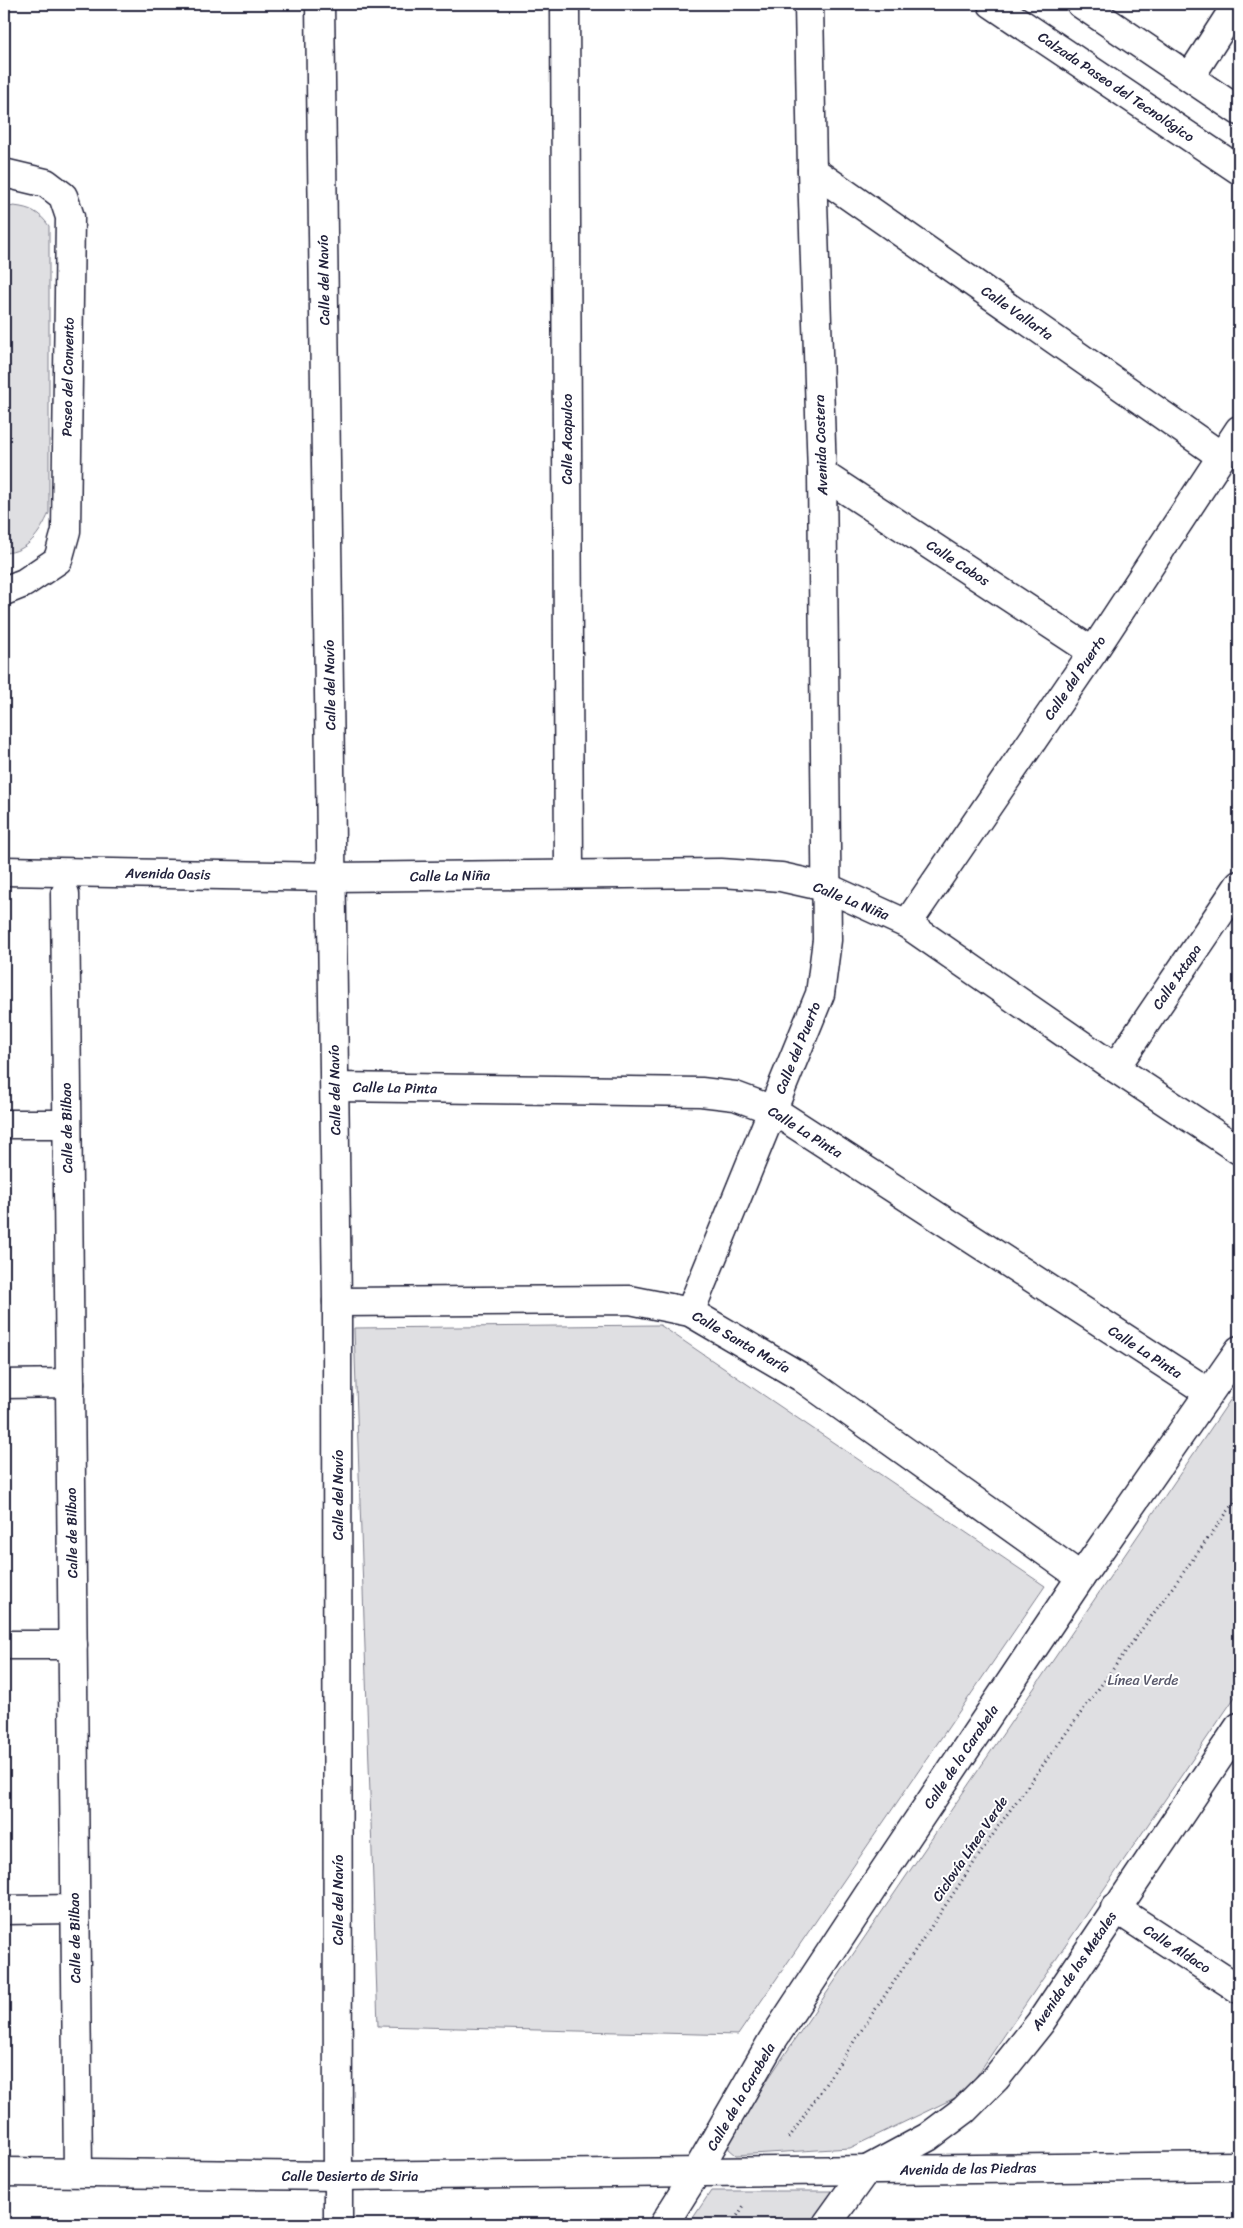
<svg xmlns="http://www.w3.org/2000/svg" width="1243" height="2228" font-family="Sriracha,sans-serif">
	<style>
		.green { fill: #dfdfe2; stroke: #80808e }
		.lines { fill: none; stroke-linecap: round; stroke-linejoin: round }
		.street-casing { stroke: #22223b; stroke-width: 31 }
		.secondary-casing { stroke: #22223b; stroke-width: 31 }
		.path { stroke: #22223b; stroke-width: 3; stroke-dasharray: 1 4; stroke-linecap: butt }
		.street { stroke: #fff; stroke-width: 28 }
		.secondary { stroke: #fff; stroke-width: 28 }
		.labels { text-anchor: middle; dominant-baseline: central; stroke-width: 4; stroke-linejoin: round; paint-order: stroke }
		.street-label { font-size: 14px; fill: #22223b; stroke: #fff }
		.park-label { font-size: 14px; fill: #5b5b6d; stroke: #fff }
	</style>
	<rect width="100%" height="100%" fill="#fff"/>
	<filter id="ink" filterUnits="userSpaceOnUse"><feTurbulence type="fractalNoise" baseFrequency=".02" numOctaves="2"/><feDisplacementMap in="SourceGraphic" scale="10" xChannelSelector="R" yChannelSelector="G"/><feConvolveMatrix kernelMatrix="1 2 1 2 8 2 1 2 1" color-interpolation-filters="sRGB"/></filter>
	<g filter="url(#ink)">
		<g class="green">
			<path d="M14,206C31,208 39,212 49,226V513C40,533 28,552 4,553V208Z"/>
			<polygon points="660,1325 1045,1586 738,2035 378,2026 354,1328"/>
			<polygon points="1239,1387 1239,1691 965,2093 850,2148 736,2155 729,2149 728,2138"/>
			<polygon points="711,2191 835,2191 812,2224 689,2224"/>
		</g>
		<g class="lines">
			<g class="street-casing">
				<g id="street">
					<polyline points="320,4 337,1302 338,2224"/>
					<polyline points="565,4 569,874"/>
					<polyline points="1190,77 1237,4"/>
					<polyline points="812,170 1221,456"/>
					<polyline points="4,173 46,183 63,196 70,217 66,531 58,560 24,583 4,591"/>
					<polyline points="822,474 1093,652"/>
					<polyline points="4,871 332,877 721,873 781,877 826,887 907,924 1115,1068 1239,1150"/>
					<polyline points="65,894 78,2172"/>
					<polyline points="907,924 1093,652 1239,430"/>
					<polyline points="1115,1068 1239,885"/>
					<polyline points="335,1087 701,1092 735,1096 773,1110 1208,1392"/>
					<polyline points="4,1124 67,1124"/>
					<polyline points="337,1302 630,1300 690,1312 801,1377 1081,1577"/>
					<polyline points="690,1312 820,994 827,940 822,474 812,170 809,4"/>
					<polyline points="4,1384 70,1383"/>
					<polyline points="4,1645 73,1645"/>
					<polyline points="1115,1908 1239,1989"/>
					<polyline points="4,1910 75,1909"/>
					<polyline points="4,2172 338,2176 1239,2166"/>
				</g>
			</g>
			<g class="secondary-casing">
				<g id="secondary">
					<polyline points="992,4 1239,170"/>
					<polyline points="1081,4 1239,111"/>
					<polyline points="664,2224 696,2173 772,2041 880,1877 1081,1577 1239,1350"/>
					<polyline points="827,2224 865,2171 928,2137 964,2110 996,2078 1040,2023 1239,1727"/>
				</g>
			</g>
			<g class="path">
				<polyline points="789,2138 1000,1824 1239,1496"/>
				<polyline points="732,2224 745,2204"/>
			</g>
			<use href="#street" class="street"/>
			<use href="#secondary" class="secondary"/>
		</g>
	</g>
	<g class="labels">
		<g class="street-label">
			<text transform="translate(1116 87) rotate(34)">Calzada Paseo del Tecnológico</text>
			<text transform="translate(324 280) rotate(-91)">Calle del Navío</text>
			<text transform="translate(1017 313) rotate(35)">Calle Vallarta</text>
			<text transform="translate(68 377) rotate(-89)">Paseo del Convento</text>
			<text transform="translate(567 439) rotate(-90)">Calle Acapulco</text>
			<text transform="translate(821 445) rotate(-92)">Avenida Costera</text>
			<text transform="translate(958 563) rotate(33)">Calle Cabos</text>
			<text transform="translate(1075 678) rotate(-56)">Calle del Puerto</text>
			<text transform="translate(330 685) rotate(-91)">Calle del Navío</text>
			<text transform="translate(168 874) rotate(1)">Avenida Oasis</text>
			<text transform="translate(450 876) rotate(-1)">Calle La Niña</text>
			<text transform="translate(851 901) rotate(22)">Calle La Niña</text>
			<text transform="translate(1177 977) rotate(-56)">Calle Ixtapa</text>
			<text transform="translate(798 1048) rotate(-68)">Calle del Puerto</text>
			<text transform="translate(395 1088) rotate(1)">Calle La Pinta</text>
			<text transform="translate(335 1090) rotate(-91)">Calle del Navío</text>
			<text transform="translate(67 1128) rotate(-91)">Calle de Bilbao</text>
			<text transform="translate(805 1132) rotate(32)">Calle La Pinta</text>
			<text transform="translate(741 1342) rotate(30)">Calle Santa María</text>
			<text transform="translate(1145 1352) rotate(33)">Calle La Pinta</text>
			<text transform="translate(338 1495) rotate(-90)">Calle del Navío</text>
			<text transform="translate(72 1533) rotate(-91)">Calle de Bilbao</text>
			<text transform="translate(961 1757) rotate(-56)">Calle de la Carabela</text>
			<text transform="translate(970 1849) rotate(-56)">Ciclovía Línea Verde</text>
			<text transform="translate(338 1900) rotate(-90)">Calle del Navío</text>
			<text transform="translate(75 1938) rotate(-91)">Calle de Bilbao</text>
			<text transform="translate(1177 1949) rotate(33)">Calle Aldaco</text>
			<text transform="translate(1074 1971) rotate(-56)">Avenida de los Metales</text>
			<text transform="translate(741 2097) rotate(-60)">Calle de la Carabela</text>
			<text transform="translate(968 2169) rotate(-1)">Avenida de las Piedras</text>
			<text x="350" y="2176">Calle Desierto de Siria</text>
		</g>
		<g class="park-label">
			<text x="1143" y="1680">Línea Verde</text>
		</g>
	</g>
	<rect width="1243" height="2228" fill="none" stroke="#fff" stroke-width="20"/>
	<rect x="10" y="10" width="1223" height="2208" fill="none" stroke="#22223b" stroke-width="2" filter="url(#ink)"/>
</svg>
